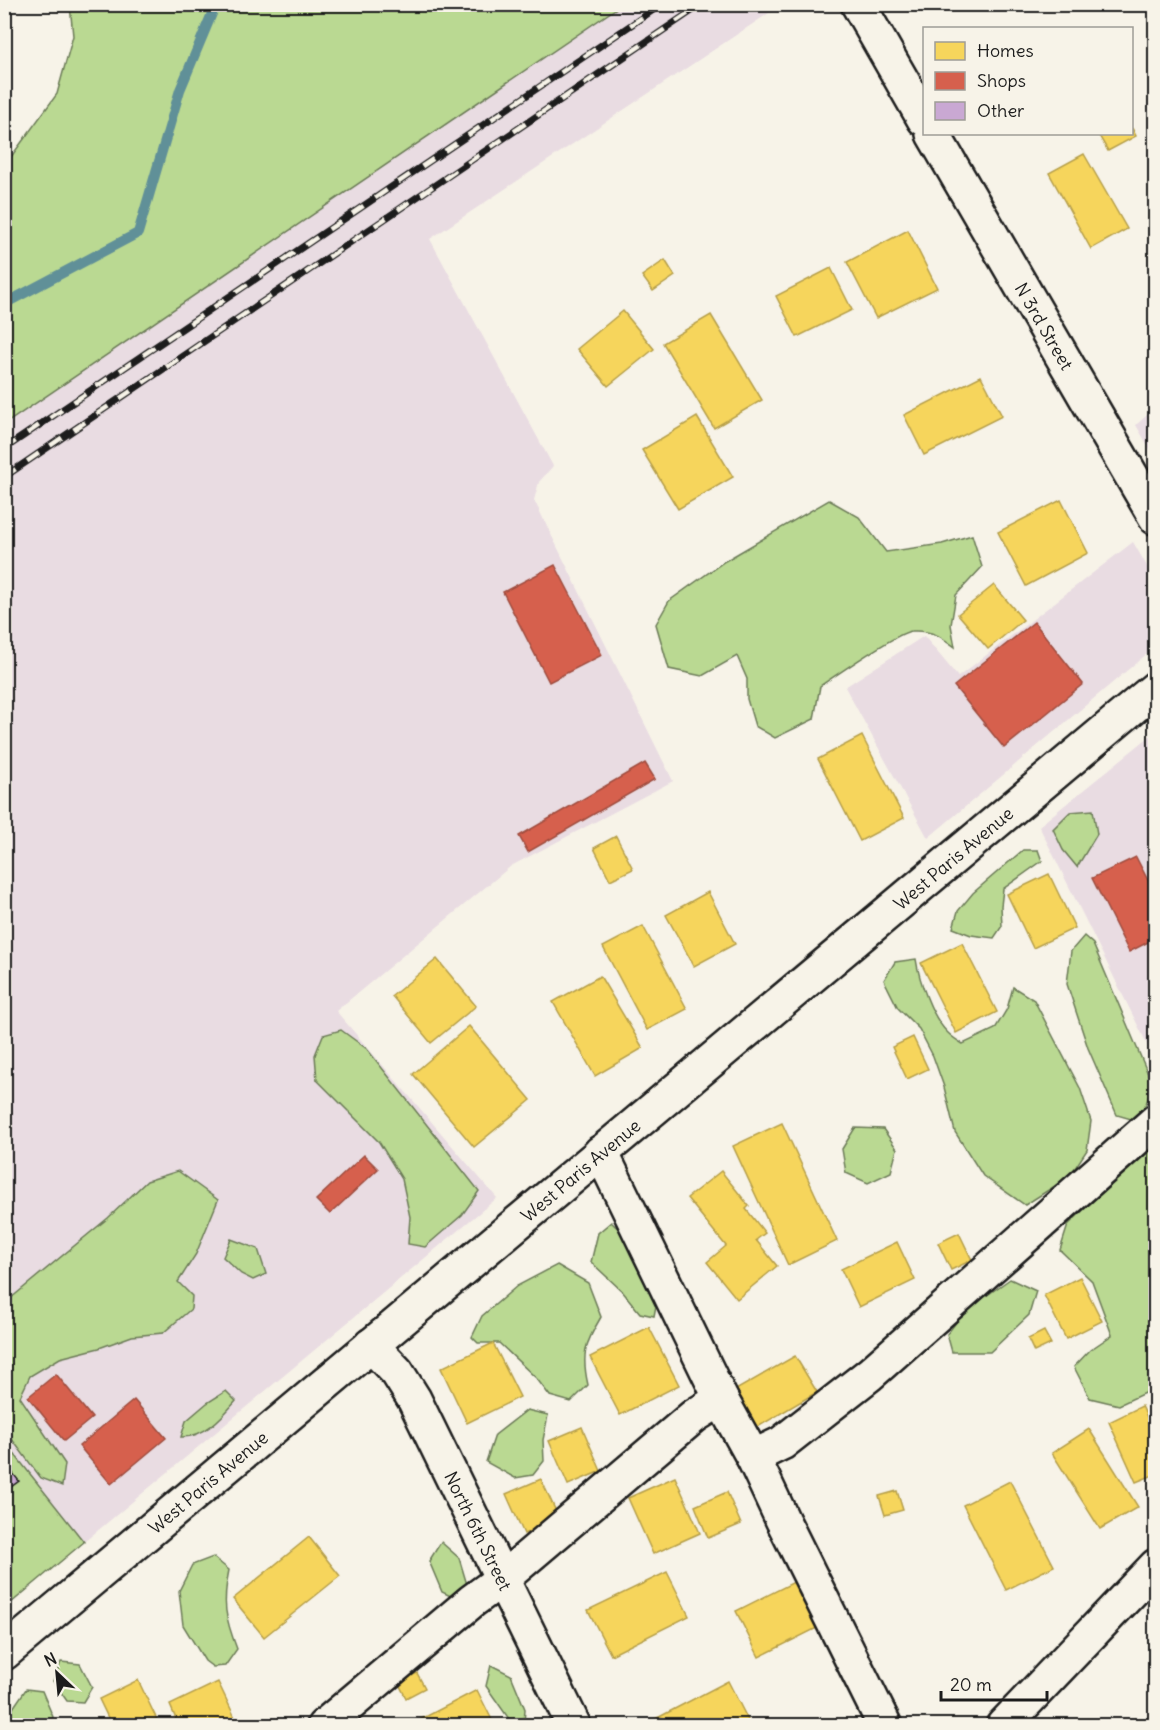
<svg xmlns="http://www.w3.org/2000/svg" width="1160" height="1730" font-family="Delius,sans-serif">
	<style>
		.built { fill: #e9dce2 }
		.green { fill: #bad992; stroke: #6b7a57; stroke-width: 1.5 }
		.homes { fill: #f6d55c; stroke: #b59e49; stroke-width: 1.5 }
		.shops { fill: #d6604d; stroke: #9e4c3e; stroke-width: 1.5 }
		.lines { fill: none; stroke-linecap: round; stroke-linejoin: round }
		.stream { stroke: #619098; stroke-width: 10 }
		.building { fill: #c9a8d3; stroke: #1c1c1c; stroke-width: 1.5 }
		.minor-casing { stroke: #1c1c1c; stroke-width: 38 }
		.major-casing { stroke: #1c1c1c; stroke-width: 38 }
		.minor { stroke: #f7f3e8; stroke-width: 33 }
		.major { stroke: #f7f3e8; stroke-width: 33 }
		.rail-casing { stroke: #1c1c1c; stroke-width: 7 }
		.rail { stroke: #f7f3e8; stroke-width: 4.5; stroke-dasharray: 14; stroke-linecap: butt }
		.labels { text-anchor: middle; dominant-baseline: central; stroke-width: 6; stroke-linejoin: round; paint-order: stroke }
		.street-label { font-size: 18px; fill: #1c1c1c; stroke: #f7f3e8 }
	</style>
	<rect width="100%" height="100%" fill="#f7f3e8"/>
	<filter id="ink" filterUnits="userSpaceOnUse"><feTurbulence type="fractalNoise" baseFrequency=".0167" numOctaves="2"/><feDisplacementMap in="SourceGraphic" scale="12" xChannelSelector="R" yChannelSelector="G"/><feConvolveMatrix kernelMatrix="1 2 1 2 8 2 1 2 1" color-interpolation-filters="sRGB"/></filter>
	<g filter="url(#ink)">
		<g class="built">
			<polygon points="621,5 786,5 769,13 430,239 553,466 539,482 534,500 673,781 511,866 336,1011 497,1198 84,1542 5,1441 4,424"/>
			<polygon points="1155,408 1155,458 1136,425"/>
			<polygon points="1133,542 1155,580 1155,647 928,838 845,687 924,636 958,677"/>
			<polygon points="1155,732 1155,1060 1039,826"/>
		</g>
		<g class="green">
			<polygon points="70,5 70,4 621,5 5,424 5,165 57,94 73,36"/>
			<path d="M829,500L859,517L886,552L942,544L972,535L982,567L956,595L951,625L955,647C940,636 932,630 912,631C899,631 835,676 820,686L814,719L775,738L755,726L747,699V679L737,656L702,676L669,669L656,624L669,601L725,561Z"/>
			<polygon points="1093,810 1097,834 1077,867 1063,850 1053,829 1070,812"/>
			<polygon points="1023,850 1038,850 1042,861 1003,889 1001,906 1002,926 994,938 971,935 953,928 958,911 973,893"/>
			<path d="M1084,936L1093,944L1151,1081C1149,1099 1147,1109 1131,1119L1117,1115L1088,1048L1067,984L1071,951Z"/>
			<path d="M916,959C919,980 932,1018 948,1033C952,1037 958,1041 963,1044L995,1029L1007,1009L1013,987L1034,1000L1080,1088L1091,1121L1087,1150L1069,1177L1025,1205L983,1176L955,1132L944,1087L933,1056L919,1029L898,1008L884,980L895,962Z"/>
			<polygon points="341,1030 367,1049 479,1191 462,1215 425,1247 408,1244 410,1217 402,1179 379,1142 317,1080 315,1055 323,1035"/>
			<polygon points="855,1128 883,1129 897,1149 891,1172 868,1183 846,1173 842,1149"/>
			<path d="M1155,1145C1155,1160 1152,1181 1156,1194L1155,1388L1119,1405L1090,1398L1074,1367L1090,1350L1112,1335L1092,1281L1060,1250L1068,1225L1141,1154Z"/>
			<polygon points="178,1171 218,1200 196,1254 178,1282 192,1296 191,1309 163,1333 132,1336 99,1348 60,1358 30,1376 20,1397 65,1464 62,1486 41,1478 5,1430 5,1303 108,1218 147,1181"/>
			<polygon points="611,1222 627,1237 657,1301 654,1316 640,1313 622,1291 591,1262 598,1233"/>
			<polygon points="231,1239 258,1249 266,1274 253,1280 241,1274 223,1257"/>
			<path d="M557,1265L588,1283L601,1317C585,1344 581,1354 588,1385L571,1402L550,1396L537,1379L499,1343H478L472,1337L482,1316L517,1286Z"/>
			<polygon points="1010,1279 1036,1291 1029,1315 990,1352 952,1352 947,1334 965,1311"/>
			<path d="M226,1391L236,1401C222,1417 204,1438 181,1437L186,1421L207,1403Z"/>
			<polygon points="527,1410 548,1415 543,1440 544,1461 533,1475 515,1478 486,1462 495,1435"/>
			<polygon points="4,1441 84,1542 5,1608 4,1608"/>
			<polygon points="441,1542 459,1558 468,1588 457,1599 442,1592 429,1561"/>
			<path d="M213,1557L229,1570C222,1603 225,1618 237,1649L225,1666L213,1667L205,1661L183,1625L179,1591L192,1565Z"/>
			<polygon points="61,1662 80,1664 92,1687 83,1702 67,1701 53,1681"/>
			<polygon points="491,1665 511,1675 525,1709 524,1725 509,1719 486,1686"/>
			<polygon points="26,1689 42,1691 53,1717 49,1725 10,1725 11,1711"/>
		</g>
		<g class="homes">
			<polygon points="1132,128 1136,136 1108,151 1098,134 1132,134"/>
			<polygon points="1084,154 1127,229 1091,249 1049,173"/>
			<polygon points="908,230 937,288 876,318 847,262"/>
			<polygon points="665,260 675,276 653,291 642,276"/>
			<polygon points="831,268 852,310 797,337 776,296"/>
			<polygon points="623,311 654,349 608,386 577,349"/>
			<polygon points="711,315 762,400 714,428 663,343"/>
			<polygon points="981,376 1002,416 924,455 904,415"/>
			<polygon points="697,417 733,477 678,509 642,450"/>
			<polygon points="1061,500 1088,553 1026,586 998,532"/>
			<polygon points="994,585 1023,620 988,649 958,614"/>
			<polygon points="862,736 904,818 860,841 818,759"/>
			<polygon points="616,836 633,869 610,880 594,848"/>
			<polygon points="1049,874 1075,928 1033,948 1007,894"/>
			<polygon points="708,892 735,944 694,966 666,915"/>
			<polygon points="643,926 687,1009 647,1030 603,947"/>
			<polygon points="962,943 997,1012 956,1033 921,963"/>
			<polygon points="437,959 476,1006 431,1043 392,996"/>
			<polygon points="600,976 643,1048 595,1076 553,1002"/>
			<polygon points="469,1026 531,1100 474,1147 413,1074"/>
			<polygon points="913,1037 928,1069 907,1079 892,1047"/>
			<polygon points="782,1123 837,1241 788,1265 733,1146"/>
			<polygon points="721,1171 749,1206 746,1209 765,1233 756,1240 777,1266 737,1299 707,1262 726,1246 687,1198"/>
			<polygon points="959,1233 972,1260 951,1270 938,1243"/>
			<polygon points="897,1242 915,1280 859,1307 841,1269"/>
			<polygon points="1080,1277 1102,1321 1066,1339 1044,1295"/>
			<polygon points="649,1327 679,1385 620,1415 590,1357"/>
			<polygon points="1044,1331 1051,1344 1034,1352 1028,1339"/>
			<polygon points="493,1343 520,1397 467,1423 441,1368"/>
			<polygon points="795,1356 817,1392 756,1428 734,1391"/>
			<polygon points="1142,1406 1156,1436 1156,1474 1136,1482 1109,1422"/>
			<polygon points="582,1427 601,1471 568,1485 549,1441"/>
			<polygon points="1089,1429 1138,1507 1100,1529 1052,1453"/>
			<polygon points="675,1477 700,1533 653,1554 628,1498"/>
			<polygon points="541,1479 559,1518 524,1534 506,1494"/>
			<polygon points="1010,1481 1054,1566 1006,1590 963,1505"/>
			<polygon points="897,1491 903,1510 885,1515 879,1496"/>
			<polygon points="727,1492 741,1524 708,1538 695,1506"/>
			<polygon points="309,1537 340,1576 264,1637 233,1599"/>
			<polygon points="667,1572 689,1616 611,1655 588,1610"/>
			<polygon points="794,1582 817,1628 759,1657 736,1611"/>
			<polygon points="417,1673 425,1688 406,1698 398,1682"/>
			<polygon points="138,1680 160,1726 112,1726 99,1699"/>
			<polygon points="728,1681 751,1726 642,1726"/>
			<polygon points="218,1682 239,1726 179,1726 170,1705"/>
			<polygon points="477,1690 495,1726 408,1726"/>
		</g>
		<g class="shops">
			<polygon points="555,565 602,655 549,682 503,592"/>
			<polygon points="1034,622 1083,684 1004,748 954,686"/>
			<polygon points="645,763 655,779 528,852 519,836"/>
			<polygon points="1136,857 1156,896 1156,938 1129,952 1092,878"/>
			<polygon points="364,1155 378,1169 330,1214 316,1200"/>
			<polygon points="56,1374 92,1418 64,1441 28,1397"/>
			<polygon points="134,1400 166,1438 111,1484 79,1446"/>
		</g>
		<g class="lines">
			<polyline class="stream" points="4,304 138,233 180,90 216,4"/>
		</g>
		<polygon class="building" points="4,1462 19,1481 4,1492"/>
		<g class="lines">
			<g class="minor-casing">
				<g id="minor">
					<polyline points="601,1152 722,1401 753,1457 783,1521 885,1726"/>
					<path id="s1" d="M371,1345L397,1372L414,1399L574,1726"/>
					<polyline points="753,1457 782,1443 870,1374 1156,1121"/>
					<polyline points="324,1726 472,1601 502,1579 694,1416 710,1406 722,1401"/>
					<polyline points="1003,1726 1156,1566"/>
				</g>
			</g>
			<g class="major-casing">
				<g id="major">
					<polyline points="858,4 924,119"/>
					<path id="s2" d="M933,134L1156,518"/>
					<path id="s3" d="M4,1653L1156,688"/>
				</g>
			</g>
			<use href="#minor" class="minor"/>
			<use href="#major" class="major"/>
			<g class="rail-casing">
				<g id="rail">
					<polyline points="4,449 662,4"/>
					<polyline points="4,477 702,4"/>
				</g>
			</g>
			<use href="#rail" class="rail"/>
		</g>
	</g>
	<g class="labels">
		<g class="street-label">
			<text stroke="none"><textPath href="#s2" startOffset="222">N 3rd Street</textPath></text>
			<text stroke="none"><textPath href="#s3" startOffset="1238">West Paris Avenue</textPath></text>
			<text stroke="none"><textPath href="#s3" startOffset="752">West Paris Avenue</textPath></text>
			<text stroke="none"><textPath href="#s3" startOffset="266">West Paris Avenue</textPath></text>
			<text stroke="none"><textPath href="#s1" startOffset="216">North 6th Street</textPath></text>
		</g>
	</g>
	<rect width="1160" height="1730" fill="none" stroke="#f7f3e8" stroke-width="24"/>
	<rect x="12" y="12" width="1136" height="1706" fill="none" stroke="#1c1c1c" stroke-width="2" filter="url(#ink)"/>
	<rect x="923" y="27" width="210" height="108" fill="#f7f3e8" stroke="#9f9d96" stroke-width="1.5"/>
	<rect x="935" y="42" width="30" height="18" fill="#f6d55c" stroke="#9f9d96" stroke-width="1.5"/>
	<text x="977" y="57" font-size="18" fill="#1c1c1c">Homes</text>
	<rect x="935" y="72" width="30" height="18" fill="#d6604d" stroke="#9f9d96" stroke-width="1.5"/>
	<text x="977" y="87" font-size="18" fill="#1c1c1c">Shops</text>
	<rect x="935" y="102" width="30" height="18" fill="#c9a8d3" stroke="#9f9d96" stroke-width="1.5"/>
	<text x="977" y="117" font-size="18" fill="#1c1c1c">Other</text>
	<g transform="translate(57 1673) rotate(334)" stroke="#f7f3e8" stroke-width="4.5" paint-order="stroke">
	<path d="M0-4.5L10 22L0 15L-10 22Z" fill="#1c1c1c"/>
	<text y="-9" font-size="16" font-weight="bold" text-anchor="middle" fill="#1c1c1c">N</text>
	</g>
	<path d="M941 1691v9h106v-9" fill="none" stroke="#1c1c1c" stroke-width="3"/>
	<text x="950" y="1691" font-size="18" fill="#1c1c1c" stroke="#f7f3e8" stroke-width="4.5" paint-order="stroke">20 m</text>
</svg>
